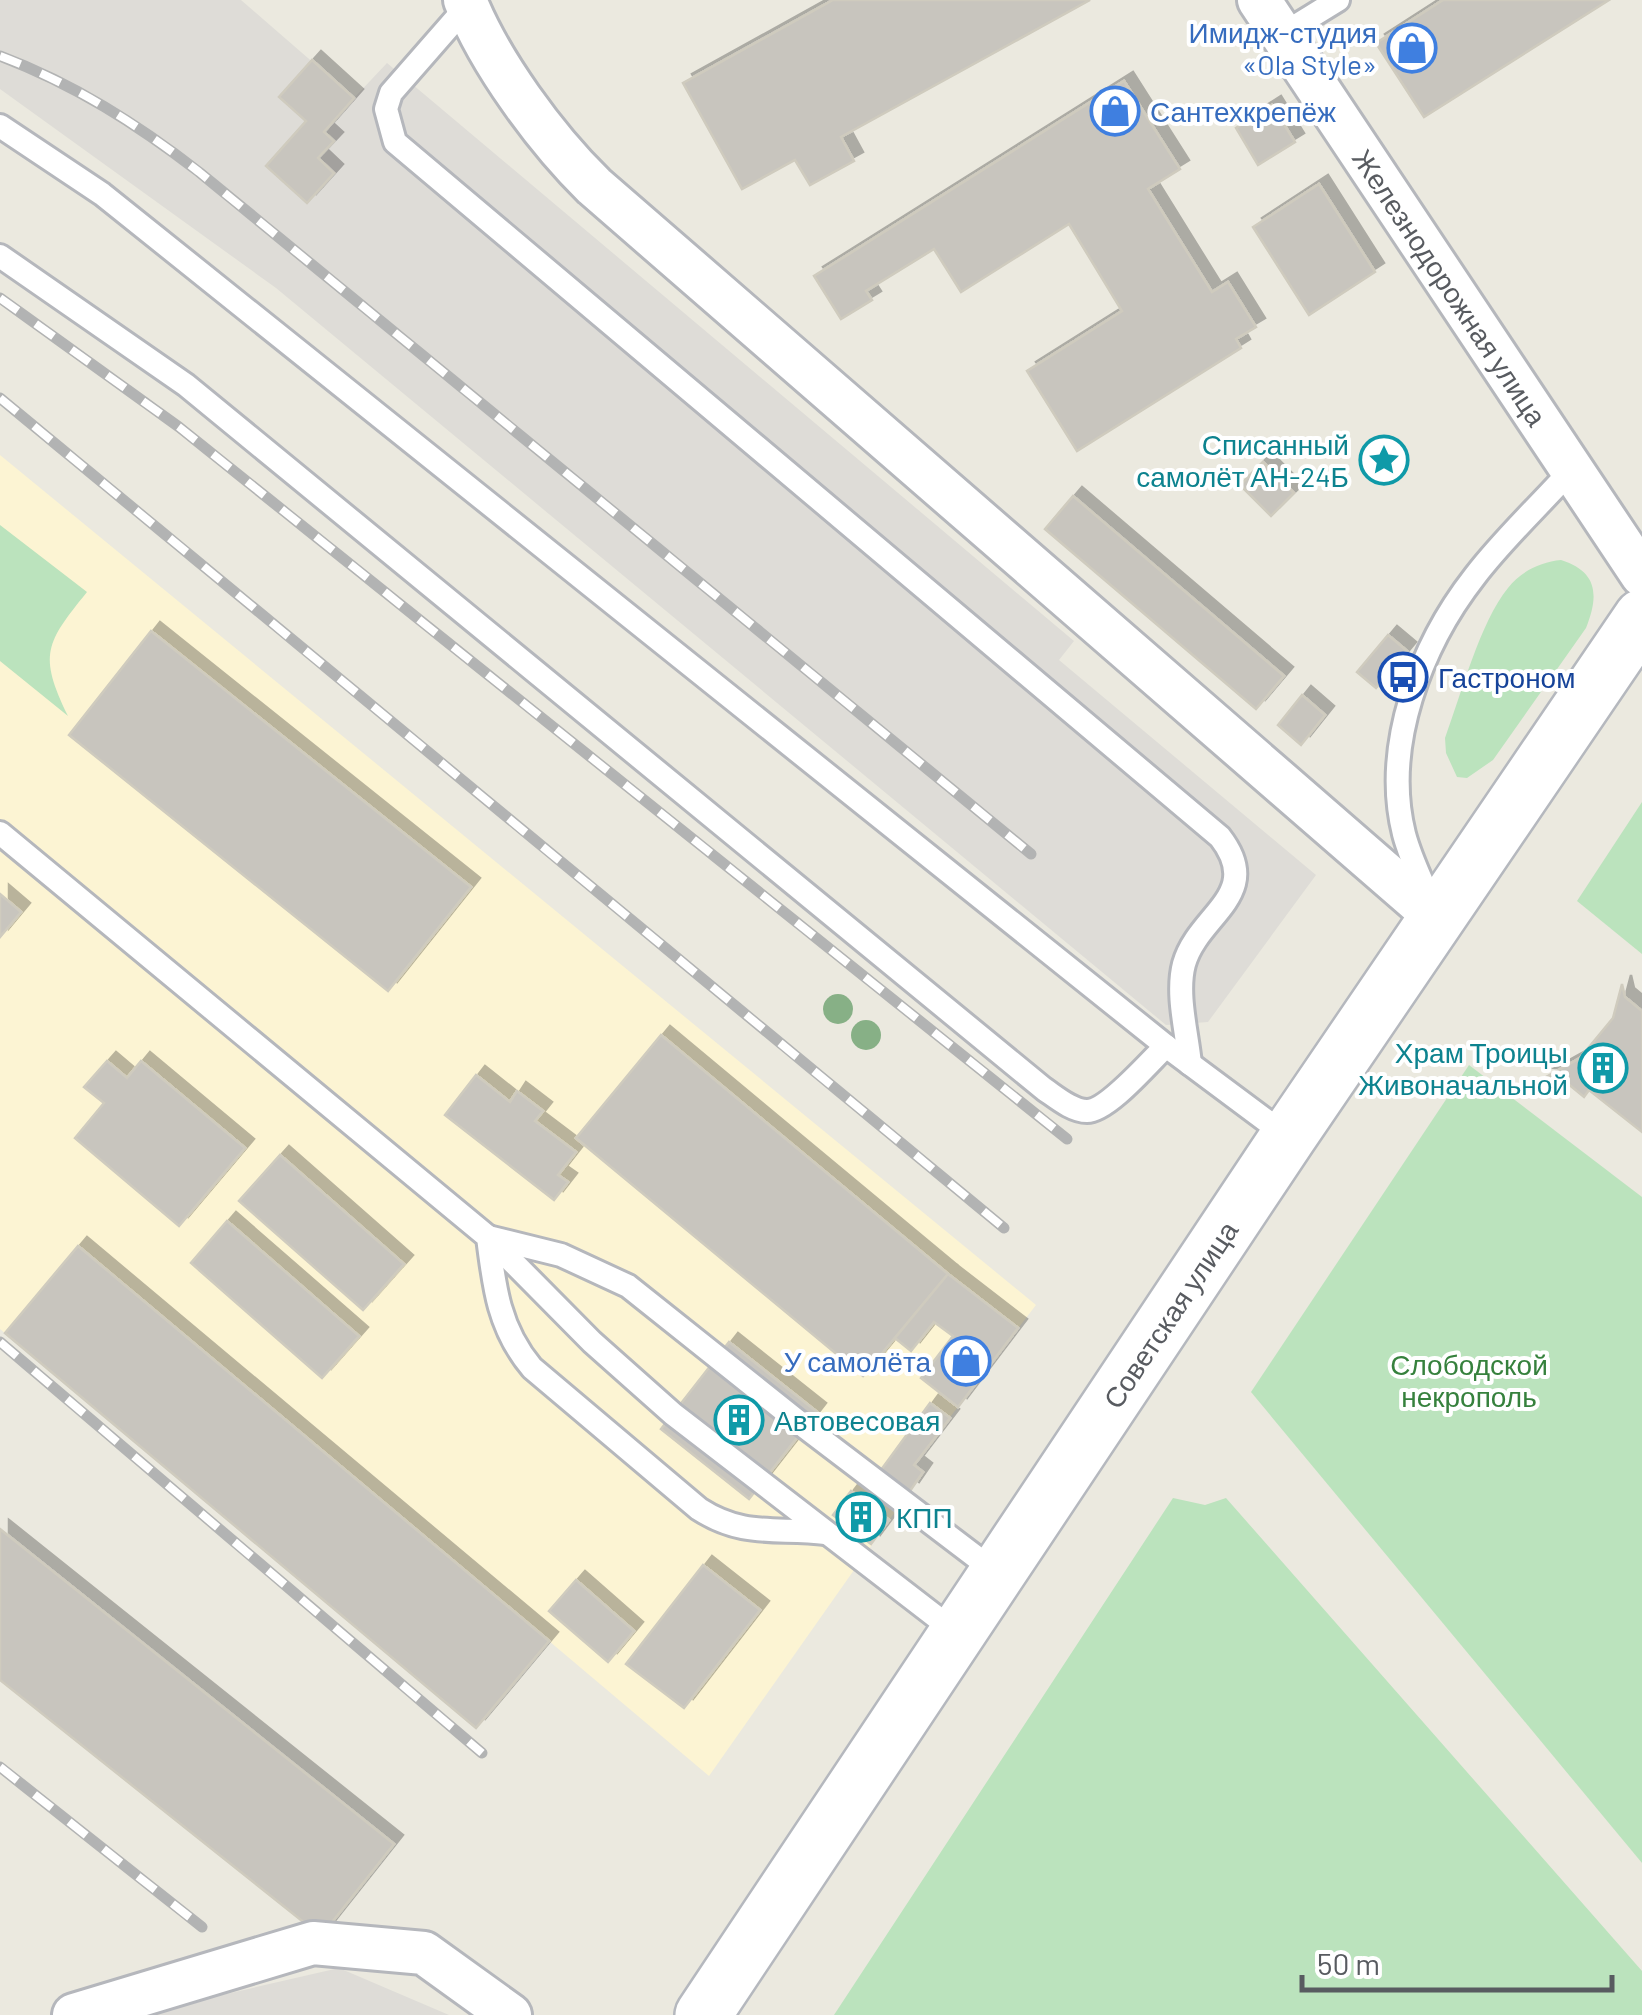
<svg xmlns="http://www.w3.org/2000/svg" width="1642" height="2015" font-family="Barlow,sans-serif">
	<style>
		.commercial { fill: #fcf4d3 }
		.industrial { fill: #dedcd7 }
		.green { fill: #bbe3bd }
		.building { fill: #c8c5be; stroke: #cfcbbe; stroke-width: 2.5; filter: url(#shadow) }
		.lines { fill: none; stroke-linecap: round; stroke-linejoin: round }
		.service-casing { stroke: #b5b7bc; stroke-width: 28 }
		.minor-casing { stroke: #b5b7bc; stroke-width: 48 }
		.secondary-casing { stroke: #b5b8be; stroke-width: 60 }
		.service { stroke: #fff; stroke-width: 22 }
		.minor { stroke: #fff; stroke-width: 42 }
		.secondary { stroke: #fff; stroke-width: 55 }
		.rail-casing { stroke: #b2b3b3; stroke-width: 11 }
		.rail { stroke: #fff; stroke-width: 8; stroke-dasharray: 22; stroke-linecap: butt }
		.tree { fill: #87b086 }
		.labels { text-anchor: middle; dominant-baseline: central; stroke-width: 8; stroke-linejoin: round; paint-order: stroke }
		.shop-label { font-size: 28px; fill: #366cbe; stroke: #fff; text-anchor: end }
		.street-label { font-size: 28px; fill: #585b60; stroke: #fff }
		.culture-label { font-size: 28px; fill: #0d838f; stroke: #fff; text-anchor: end }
		.transit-label { font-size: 28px; fill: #164399; stroke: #fff; text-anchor: start }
		.park-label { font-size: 28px; fill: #36813d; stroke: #fff }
	</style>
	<defs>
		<filter id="shadow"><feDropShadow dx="9" dy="-9" stdDeviation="0" flood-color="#0004"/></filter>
	</defs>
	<rect width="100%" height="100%" fill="#ebe9df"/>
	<polygon class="commercial" points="0,455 1036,1305 914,1464 923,1472 709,1776 549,1641 476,1728 0,1329"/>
	<g class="industrial">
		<polygon points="0,0 241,0 354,98 387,63 1074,641 1059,660 1316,875 1208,1022 1166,1025 276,288 0,89"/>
		<polygon points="339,1968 449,2015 144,2015 222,1995"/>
	</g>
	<g class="green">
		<path d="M0,525L87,592C46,643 38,654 68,716L0,661Z"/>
		<path d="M1561,560C1598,572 1599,595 1586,628L1493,760L1467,778L1457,777L1446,753L1445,738C1461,695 1480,622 1508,588C1521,571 1541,562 1561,560Z"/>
		<polygon points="1642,802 1642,954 1577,901"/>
		<polygon points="1469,1065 1642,1197 1642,1863 1251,1392"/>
		<polygon points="1173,1498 1205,1505 1226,1498 1642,1971 1642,2015 834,2015"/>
	</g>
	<g class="building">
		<polygon points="833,0 1090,0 841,137 854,161 810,185 795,160 742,189 683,83"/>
		<polygon points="1443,0 1609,0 1424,117 1376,43"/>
		<polygon points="312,60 354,98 324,132 334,141 318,158 334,173 307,203 266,166 306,121 279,97"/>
		<polygon points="1124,81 1180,169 1148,189 1212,292 1228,282 1256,327 1236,339 1241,348 1077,451 1027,371 1122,311 1069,224 961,292 934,249 866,291 872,300 841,319 814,276"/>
		<polygon points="1272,105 1295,142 1258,165 1236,128"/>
		<polygon points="1319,184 1375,272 1309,315 1253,227"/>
		<polygon points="1263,462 1294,493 1271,516 1240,485"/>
		<polygon points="1073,496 1284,676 1256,709 1045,529"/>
		<polygon points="151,631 471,887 388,991 69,735"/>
		<polygon points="1388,635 1407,651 1376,688 1357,672"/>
		<polygon points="1302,695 1325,715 1301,745 1278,725"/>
		<polygon points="0,894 21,912 0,937"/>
		<polygon points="1622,984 1625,997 1642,1011 1642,1132 1589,1090 1584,1097 1561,1078 1546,1077 1580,1058 1613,1018"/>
		<polygon points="661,1035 948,1274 863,1376 576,1138"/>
		<polygon points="107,1061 127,1078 141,1061 245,1148 179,1226 75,1138 104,1103 84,1087"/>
		<polygon points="476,1075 510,1102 517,1091 543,1111 535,1121 576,1152 558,1175 568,1182 554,1200 445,1115"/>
		<polygon points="280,1155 404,1264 363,1310 239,1201"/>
		<polygon points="227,1221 359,1336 322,1378 191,1263"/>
		<polygon points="78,1246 549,1641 476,1728 5,1333"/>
		<polygon points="948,1274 1018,1328 958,1407 921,1378 953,1336 934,1322 911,1351 895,1338"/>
		<polygon points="729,1342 817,1412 749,1499 661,1429"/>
		<polygon points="930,1403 950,1418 914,1465 923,1472 910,1491 881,1470"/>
		<polygon points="851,1491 889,1520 871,1544 833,1515"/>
		<polygon points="0,1529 394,1844 321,1936 0,1680"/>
		<polygon points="703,1565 760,1610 684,1708 626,1664"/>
		<polygon points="576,1580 634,1631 608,1662 549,1611"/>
	</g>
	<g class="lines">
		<g class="service-casing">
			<g id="service">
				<path d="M467,6L391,93L386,109L395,142L1220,837C1265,895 1198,914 1184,964C1176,994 1187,1033 1190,1064"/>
				<polyline points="1281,35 1338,0"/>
				<polyline points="0,126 102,194 1166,1046 1288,1137"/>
				<path d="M0,256L186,385L1044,1089C1056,1097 1072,1111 1087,1111C1108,1111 1150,1061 1166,1046"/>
				<path d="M0,833L488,1237C494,1287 499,1329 532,1368L699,1509C744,1538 776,1527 826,1533"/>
				<path d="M1429,898C1420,877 1410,857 1404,834C1382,746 1421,645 1475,576C1504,538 1541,504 1573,468"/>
				<polyline points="488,1237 561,1255 628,1286 805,1427 997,1573"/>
				<polyline points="488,1237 592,1342 673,1414 957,1633"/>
			</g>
		</g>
		<g class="minor-casing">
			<g id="minor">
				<path d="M465,0C490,63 546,139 594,186L1439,920"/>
				<path id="s1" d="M1259,0L1642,575"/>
				<polyline points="74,2015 313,1943 424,1953 510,2015"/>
			</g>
		</g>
		<g class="secondary-casing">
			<g id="secondary">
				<path id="s2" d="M703,2015L1288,1137L1642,617"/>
			</g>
		</g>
		<use href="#service" class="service"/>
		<use href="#minor" class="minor"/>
		<use href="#secondary" class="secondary"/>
		<g class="rail-casing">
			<g id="rail">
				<path d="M0,56C74,84 137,124 199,172L1031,854"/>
				<polyline points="0,298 179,427 1067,1139"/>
				<polyline points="0,398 1004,1228"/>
				<polyline points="0,1342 482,1753"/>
				<polyline points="0,1767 202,1927"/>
			</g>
		</g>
		<use href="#rail" class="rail"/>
	</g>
	<g class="tree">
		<circle cx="838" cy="1009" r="15"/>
		<circle cx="866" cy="1035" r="15"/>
	</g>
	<defs>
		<g id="shop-ring" transform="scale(2.5)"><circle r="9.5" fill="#fff" stroke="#3f7fe0" stroke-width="1.5"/><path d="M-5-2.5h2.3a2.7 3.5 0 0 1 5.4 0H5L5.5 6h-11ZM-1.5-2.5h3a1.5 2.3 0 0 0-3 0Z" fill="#3f7fe0"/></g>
		<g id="sight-ring" transform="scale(2.5)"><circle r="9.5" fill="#fff" stroke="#0f9aa8" stroke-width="1.5"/><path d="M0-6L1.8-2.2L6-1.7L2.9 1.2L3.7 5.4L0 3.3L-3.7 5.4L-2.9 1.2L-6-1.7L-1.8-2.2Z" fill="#0f9aa8"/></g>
		<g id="bus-ring" transform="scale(2.5)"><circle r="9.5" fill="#fff" stroke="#1a4fb4" stroke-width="1.5"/><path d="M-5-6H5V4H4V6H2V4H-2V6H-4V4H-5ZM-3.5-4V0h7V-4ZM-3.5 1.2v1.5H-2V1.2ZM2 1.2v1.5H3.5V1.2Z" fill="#1a4fb4"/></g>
		<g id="building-ring" transform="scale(2.5)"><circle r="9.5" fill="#fff" stroke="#0f9aa8" stroke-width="1.5"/><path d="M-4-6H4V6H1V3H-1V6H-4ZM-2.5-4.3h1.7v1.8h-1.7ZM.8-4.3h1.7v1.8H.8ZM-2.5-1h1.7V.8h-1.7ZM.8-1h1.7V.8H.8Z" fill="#0f9aa8"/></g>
	</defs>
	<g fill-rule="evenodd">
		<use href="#shop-ring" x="1412" y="48"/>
		<use href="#shop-ring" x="1115" y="111"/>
		<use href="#sight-ring" x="1384" y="460"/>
		<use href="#bus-ring" x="1403" y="677"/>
		<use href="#building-ring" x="1603" y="1068"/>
		<use href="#shop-ring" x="966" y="1361"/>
		<use href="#building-ring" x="739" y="1420"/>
		<use href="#building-ring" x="861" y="1517"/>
	</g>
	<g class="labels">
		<g class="shop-label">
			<text x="1377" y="32">Имидж-студия<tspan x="1377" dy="32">«Ola Style»</tspan></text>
			<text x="1150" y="111" text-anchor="start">Сантехкрепёж</text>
			<text x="931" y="1361">У самолёта</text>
		</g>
		<g class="street-label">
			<text stroke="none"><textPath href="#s1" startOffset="345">Железнодорожная улица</textPath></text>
			<text stroke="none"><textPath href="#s2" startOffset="842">Советская улица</textPath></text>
		</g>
		<g class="culture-label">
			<text x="1349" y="444">Списанный<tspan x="1349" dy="32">самолёт АН-24Б</tspan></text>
			<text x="1568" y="1052">Храм Троицы<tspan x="1568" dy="32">Живоначальной</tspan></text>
			<text x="774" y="1420" text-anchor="start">Автовесовая</text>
			<text x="896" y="1517" text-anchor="start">КПП</text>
		</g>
		<g class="transit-label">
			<text x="1438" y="677">Гастроном</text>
		</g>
		<g class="park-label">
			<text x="1469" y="1364">Слободской<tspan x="1469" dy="32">некрополь</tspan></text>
		</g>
	</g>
	<path d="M1302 1975v15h310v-15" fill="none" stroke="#585b60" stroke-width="5"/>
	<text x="1317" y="1975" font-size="30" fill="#585b60" stroke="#ffffff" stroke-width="8" paint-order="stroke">50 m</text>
</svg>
